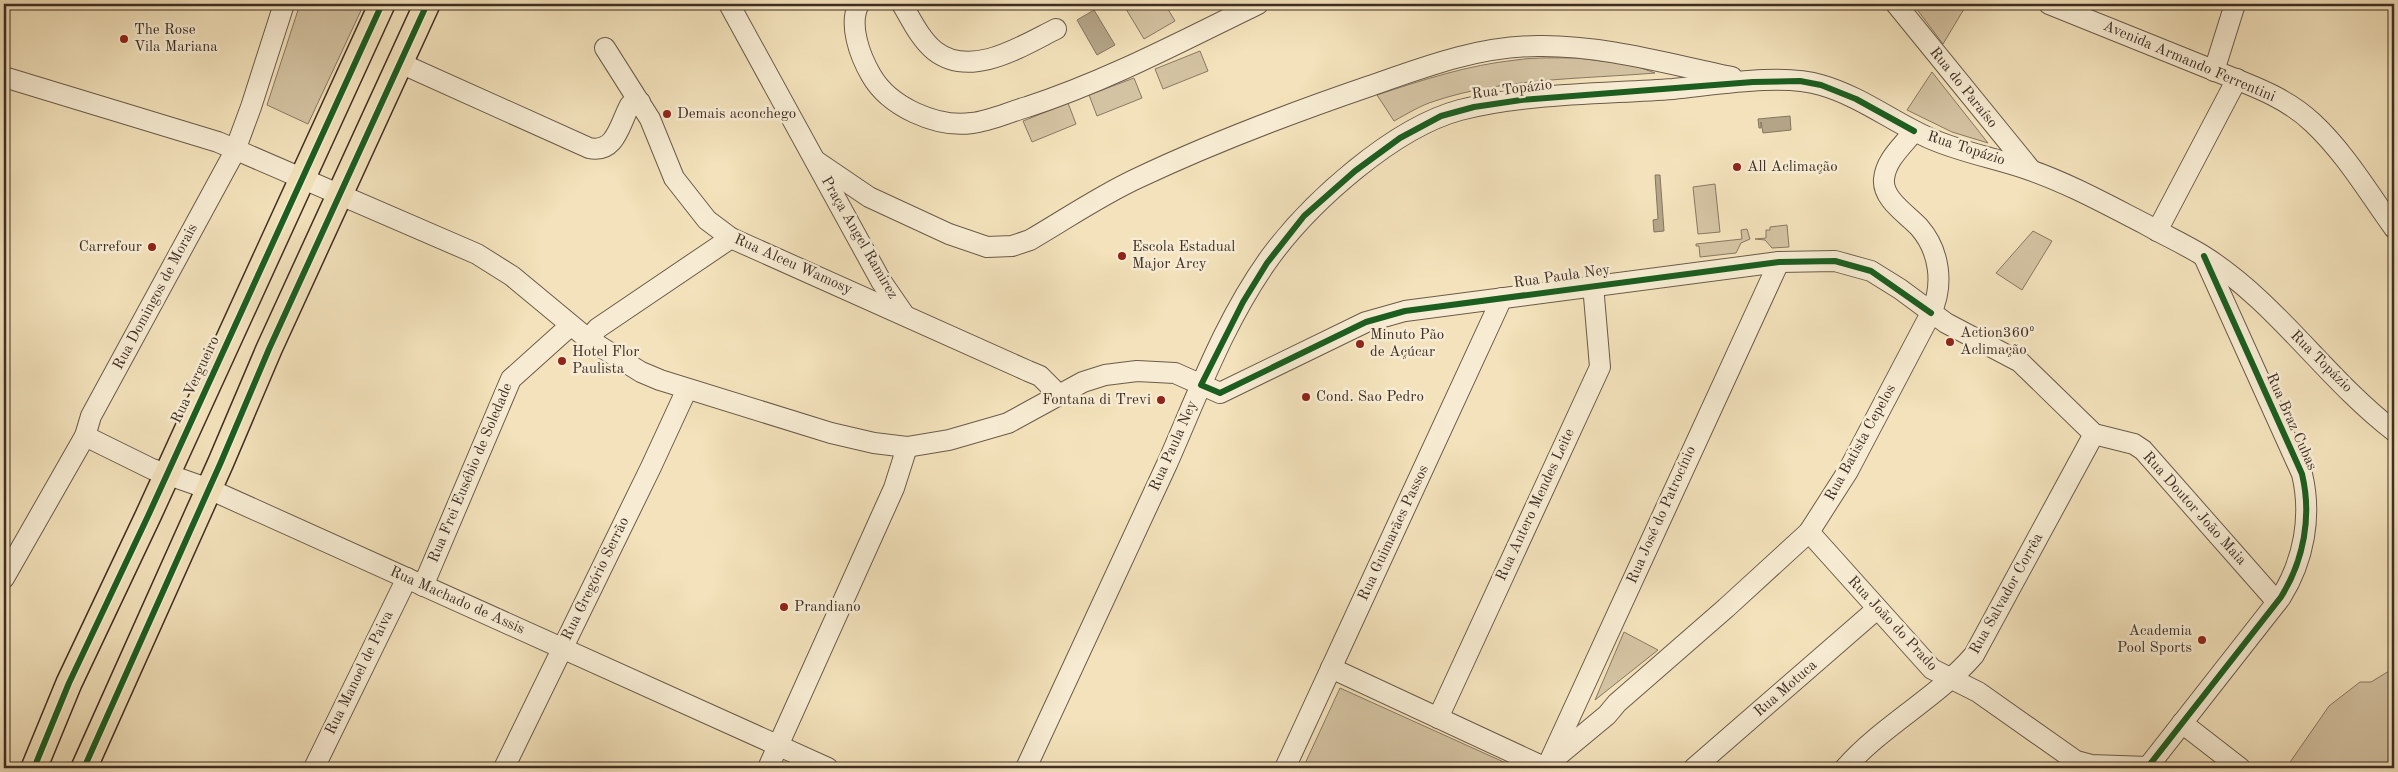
<svg xmlns="http://www.w3.org/2000/svg" width="2398" height="772" font-family="'Old Standard TT',serif">
	<style>
		.green { fill: #d4c3a2; stroke: #897864 }
		.water { fill: #b5a588; stroke: #857560 }
		.lines { fill: none; stroke-linecap: round; stroke-linejoin: round }
		.minor-casing { stroke: #6b5b4a; stroke-width: 22 }
		.major-casing { stroke: #3e2e25; stroke-width: 28 }
		.minor { stroke: #f7ecd3; stroke-width: 20 }
		.major { stroke: #f3e2bb; stroke-width: 25 }
		.cycleway-casing { stroke: #f7ecd3; stroke-width: 9 }
		.cycleway { stroke: #1b5e20; stroke-width: 6 }
		.poi-dot { fill: #8f2418; stroke: #f7ecd3; stroke-width: 2 }
		.labels { text-anchor: middle; dominant-baseline: central; stroke-width: 5; stroke-linejoin: round; paint-order: stroke }
		.poi-label { font-size: 15px; fill: #3e2e25; stroke: #f7ecd3; text-anchor: start }
		.street-label { font-size: 15px; fill: #3e2e25; stroke: #f7ecd3 }
	</style>
	<rect width="100%" height="100%" fill="#f3e2bb"/>
	<filter id="stains"><feTurbulence type="fractalNoise" baseFrequency=".004" numOctaves="4"/><feColorMatrix values="0 0 0 0 .2 0 0 0 0 .09 0 0 0 0 .02 0 0 0 .5 -.17"/></filter>
	<radialGradient id="worn" r=".72"><stop offset=".6" stop-color="#630" stop-opacity="0"/><stop offset="1" stop-color="#630" stop-opacity=".3"/></radialGradient>
	<g class="green">
		<polygon points="300,4 364,4 308,124 267,105"/>
		<polygon points="1123,4 1165,4 1175,21 1144,39"/>
		<polygon points="1913,4 1967,4 1943,44"/>
		<polygon points="1200,51 1208,71 1163,89 1155,69"/>
		<path d="M1578,58L1633,65L1655,73C1584,79 1503,78 1435,101C1421,105 1407,114 1394,121L1377,95C1422,80 1468,65 1516,60C1536,57 1557,58 1578,58Z"/>
		<polygon points="1932,72 1988,143 1952,132 1907,110"/>
		<polygon points="1134,78 1142,98 1097,116 1089,95"/>
		<polygon points="1068,103 1076,124 1032,142 1023,121"/>
		<polygon points="1715,184 1720,232 1698,234 1693,187"/>
		<polygon points="1787,225 1789,247 1772,248 1765,240 1755,239 1766,238 1766,230 1770,230 1770,227"/>
		<polygon points="1747,229 1750,239 1741,243 1736,253 1700,257 1699,246 1696,246 1696,244 1742,239 1741,230"/>
		<polygon points="2033,231 2052,241 2022,290 1996,273"/>
		<polygon points="1624,632 1658,650 1595,700"/>
		<polygon points="2394,668 2394,768 2286,768 2329,706 2360,682 2371,682"/>
		<polygon points="1340,688 1517,768 1303,768"/>
	</g>
	<g class="water">
		<polygon points="1094,10 1115,45 1097,55 1077,20"/>
		<polygon points="1790,116 1791,130 1763,133 1761,122 1761,128 1759,128 1758,119"/>
		<polygon points="1655,175 1660,175 1664,231 1654,232 1653,220 1658,219"/>
	</g>
	<g class="lines">
		<g class="minor-casing">
			<g id="minor">
				<polyline points="729,4 881,281 903,313"/>
				<path d="M859,4C848,24 860,56 871,75C889,107 937,128 972,123C990,121 1009,112 1027,107C1107,81 1182,41 1258,4"/>
				<path d="M902,4C911,19 920,39 935,51C971,79 1022,46 1056,29"/>
				<polyline points="1896,4 2031,170"/>
				<path d="M2049,4C2100,25 2152,45 2203,66C2241,82 2283,94 2313,123C2345,153 2368,192 2394,228"/>
				<polyline points="605,48 650,119 674,178 707,220 731,238 1028,371 1040,376 1059,395"/>
				<path d="M400,63L589,148C616,154 620,123 630,105L640,102"/>
				<polyline points="2214,71 2235,4"/>
				<polyline points="4,77 218,142 477,254 512,276 588,339 641,372 660,380 831,433 874,443 907,447 949,440 1008,423 1083,382 1105,375 1137,371 1175,373 1220,393 1366,322 1405,311 1779,262 1835,261 1871,271 1900,289 1946,323 2020,362 2094,434 2134,444 2143,450 2277,602"/>
				<path d="M816,161L869,197L949,234L987,247L1012,246L1030,240C1066,219 1101,195 1138,178C1214,142 1291,113 1370,86C1424,67 1479,46 1538,46C1603,45 1668,64 1732,77"/>
				<polyline points="2157,231 2237,79"/>
				<polyline points="588,339 598,328 731,238"/>
				<polyline points="85,436 152,469 209,489 828,768"/>
				<polyline points="1809,532 1932,669 1978,692 2076,761 2091,765 2148,767"/>
				<polyline points="4,578 85,436 91,416 234,153 251,107 284,4"/>
				<polyline points="423,586 511,379 570,326"/>
				<polyline points="1331,668 1546,768"/>
				<polyline points="1438,718 1600,367 1593,285"/>
				<polyline points="2182,723 2240,768"/>
				<polyline points="1551,758 1779,262"/>
				<path d="M1548,764L1607,715L1617,703L1726,608L1809,532L1848,471L1931,313C1944,285 1940,251 1919,227C1907,214 1882,199 1884,179C1886,159 1903,146 1914,131"/>
				<polyline points="314,768 407,578"/>
				<polyline points="504,768 651,467 687,389"/>
				<polyline points="768,768 894,488 907,447"/>
				<path d="M1026,768C1073,667 1120,566 1167,464C1198,394 1225,319 1271,256C1311,202 1393,128 1460,110C1526,93 1604,94 1673,89C1715,85 1781,73 1821,85C1860,96 1893,122 1929,138C1960,152 1995,158 2027,169C2068,183 2106,204 2145,224C2164,235 2184,244 2202,255C2276,301 2325,378 2394,431"/>
				<polyline points="1285,768 1502,298"/>
				<polyline points="1694,768 1877,609"/>
				<path d="M1845,768C1883,725 1937,698 1974,655L2094,434"/>
				<path d="M2147,768L2281,597C2304,560 2312,516 2302,474L2204,257"/>
			</g>
		</g>
		<g class="major-casing">
			<g id="major">
				<polyline points="34,768 69,683 148,516 382,4"/>
				<polyline points="84,768 221,462 269,349 427,4"/>
			</g>
		</g>
		<use href="#minor" class="minor"/>
		<use href="#major" class="major"/>
		<g class="cycleway-casing">
			<g id="cycleway">
				<polyline points="1914,131 1856,99 1821,85 1800,81 1753,82 1521,100 1474,107 1441,116 1400,138 1355,171 1304,216 1267,263 1243,302 1201,385 1220,393 1366,322 1405,311 1779,262 1835,261 1871,271 1931,313"/>
				<polyline points="34,768 69,683 148,516 382,4"/>
				<polyline points="84,768 221,462 269,349 427,4"/>
				<path d="M2147,768L2281,597C2304,560 2312,516 2302,474L2204,256"/>
			</g>
		</g>
		<use href="#cycleway" class="cycleway"/>
	</g>
	<g class="poi-dot">
		<circle cx="124" cy="39" r="5"/>
		<circle cx="667" cy="114" r="5"/>
		<circle cx="1737" cy="167" r="5"/>
		<circle cx="152" cy="247" r="5"/>
		<circle cx="1122" cy="256" r="5"/>
		<circle cx="1950" cy="342" r="5"/>
		<circle cx="1360" cy="344" r="5"/>
		<circle cx="562" cy="361" r="5"/>
		<circle cx="1306" cy="397" r="5"/>
		<circle cx="1161" cy="400" r="5"/>
		<circle cx="784" cy="607" r="5"/>
		<circle cx="2202" cy="640" r="5"/>
	</g>
	<g class="labels">
		<g class="poi-label">
			<text x="134" y="30">The Rose<tspan x="134" dy="17">Vila Mariana</tspan></text>
			<text x="677" y="114">Demais aconchego</text>
			<text x="1747" y="167">All Aclimação</text>
			<text x="142" y="247" text-anchor="end">Carrefour</text>
			<text x="1132" y="247">Escola Estadual<tspan x="1132" dy="17">Major Arcy</tspan></text>
			<text x="1960" y="333">Action360º<tspan x="1960" dy="17">Aclimação</tspan></text>
			<text x="1370" y="335">Minuto Pão<tspan x="1370" dy="17">de Açúcar</tspan></text>
			<text x="572" y="352">Hotel Flor<tspan x="572" dy="17">Paulista</tspan></text>
			<text x="1316" y="397">Cond. Sao Pedro</text>
			<text x="1151" y="400" text-anchor="end">Fontana di Trevi</text>
			<text x="794" y="607">Prandiano</text>
			<text x="2192" y="631" text-anchor="end">Academia<tspan x="2192" dy="17">Pool Sports</tspan></text>
		</g>
		<g class="street-label">
			<text transform="translate(2189 62) rotate(23)">Avenida Armando Ferrentini</text>
			<text transform="translate(1963 88) rotate(51)">Rua do Paraíso</text>
			<text transform="translate(1512 90) rotate(-7)">Rua Topázio</text>
			<text transform="translate(1966 149) rotate(18)">Rua Topázio</text>
			<text transform="translate(859 238) rotate(60)">Praça Angel Ramirez</text>
			<text transform="translate(793 265) rotate(24)">Rua Alceu Wamosy</text>
			<text transform="translate(1562 277) rotate(-8)">Rua Paula Ney</text>
			<text transform="translate(156 297) rotate(-62)">Rua Domingos de Morais</text>
			<text transform="translate(2321 362) rotate(45)">Rua Topázio</text>
			<text transform="translate(196 380) rotate(-65)">Rua Vergueiro</text>
			<text transform="translate(2291 422) rotate(66)">Rua Braz Cubas</text>
			<text transform="translate(1861 443) rotate(-61)">Rua Batista Cepelos</text>
			<text transform="translate(1174 446) rotate(-66)">Rua Paula Ney</text>
			<text transform="translate(471 473) rotate(-67)">Rua Frei Eusébio de Soledade</text>
			<text transform="translate(1536 505) rotate(-65)">Rua Antero Mendes Leite</text>
			<text transform="translate(2194 509) rotate(48)">Rua Doutor João Maia</text>
			<text transform="translate(1662 515) rotate(-66)">Rua José do Patrocínio</text>
			<text transform="translate(1394 533) rotate(-65)">Rua Guimarães Passos</text>
			<text transform="translate(596 579) rotate(-64)">Rua Gregório Serrão</text>
			<text transform="translate(2007 594) rotate(-61)">Rua Salvador Corrêa</text>
			<text transform="translate(457 601) rotate(24)">Rua Machado de Assis</text>
			<text transform="translate(1892 624) rotate(47)">Rua João do Prado</text>
			<text transform="translate(360 673) rotate(-64)">Rua Manoel de Paiva</text>
			<text transform="translate(1786 689) rotate(-41)">Rua Motuca</text>
		</g>
	</g>
	<rect width="2398" height="772" fill="none" stroke="#f3e2bb" stroke-width="20"/>
	<rect x="5" y="5" width="2388" height="762" fill="none" stroke="#3e2e25" stroke-width="2.5"/>
	<rect x="10" y="10" width="2378" height="752" fill="none" stroke="#3e2e25"/>
	<rect width="100%" height="100%" filter="url(#stains)"/>
	<rect width="100%" height="100%" fill="url(#worn)"/>
</svg>
